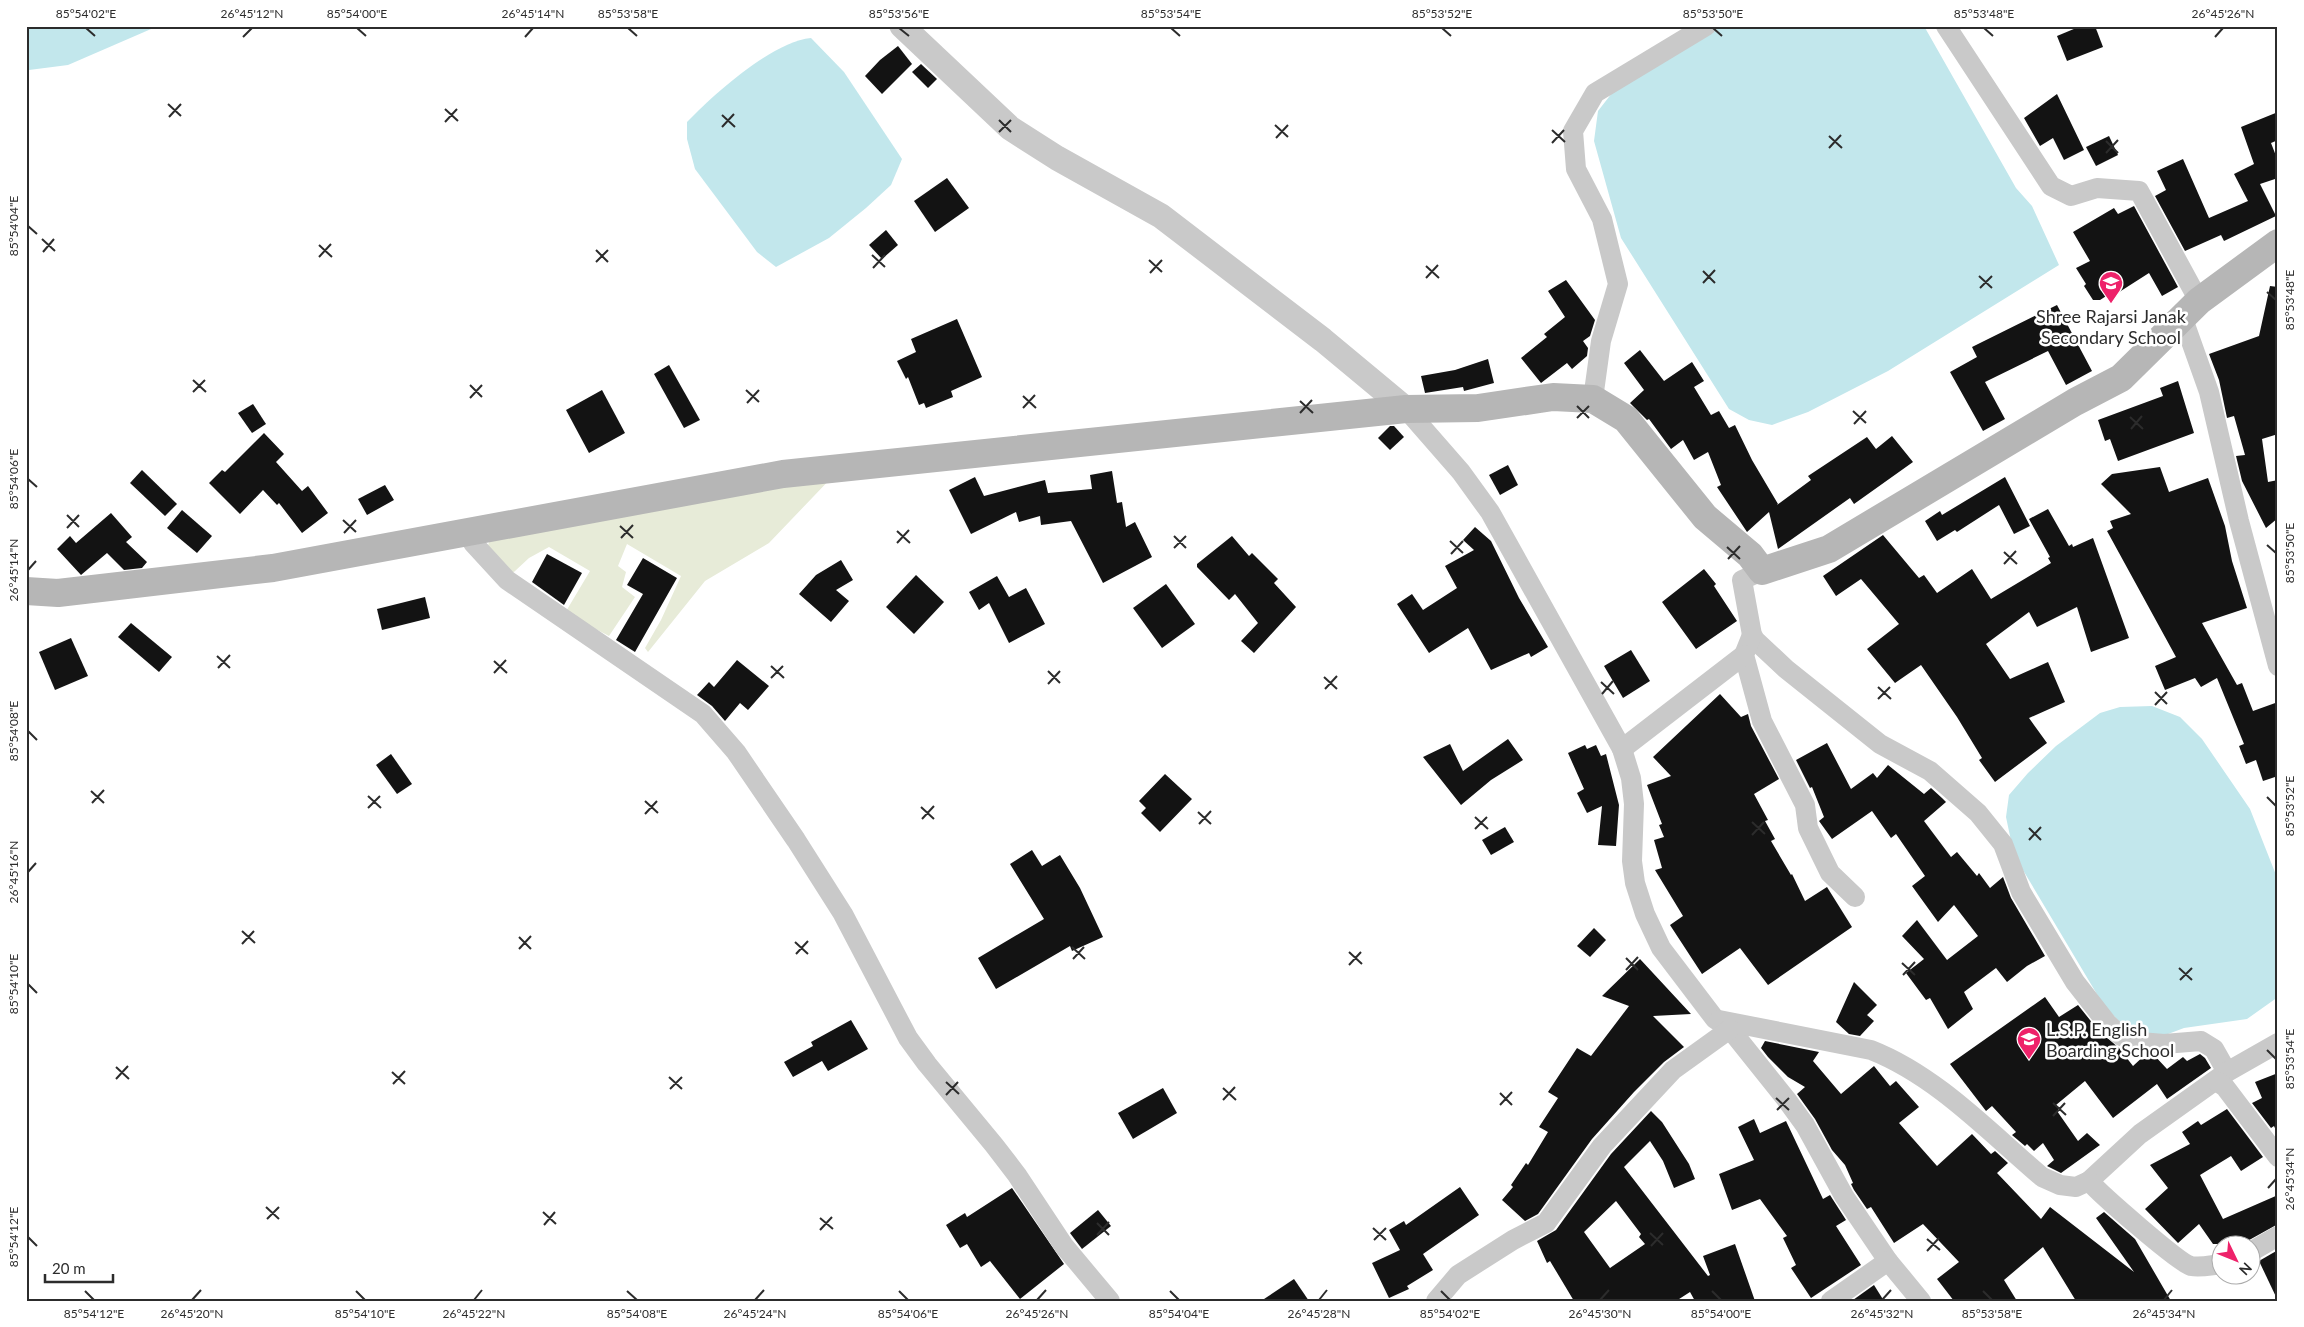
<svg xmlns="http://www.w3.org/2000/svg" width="2304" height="1327" font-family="Lato,sans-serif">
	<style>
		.green { fill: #e7ebd8 }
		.water { fill: #c2e7ec }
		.building { fill: #131313; fill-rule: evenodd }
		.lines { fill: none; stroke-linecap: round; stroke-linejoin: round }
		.minor { stroke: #c9c9c9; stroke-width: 20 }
		.tertiary { stroke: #c9c9c9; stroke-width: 25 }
		.secondary { stroke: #b6b6b6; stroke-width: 28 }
		.ticks { fill: none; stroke: #2c2c2c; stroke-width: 2 }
		.labels { text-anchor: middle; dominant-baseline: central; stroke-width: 5; stroke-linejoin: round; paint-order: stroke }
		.poi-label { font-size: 18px; fill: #2c2c2c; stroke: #fff }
		.neatline { fill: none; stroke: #2c2c2c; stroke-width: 2 }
		.ticks-label { font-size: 12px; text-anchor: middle; fill: #2c2c2c }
	</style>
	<rect width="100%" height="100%" fill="#fff"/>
	<polygon class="green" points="835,474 769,543 705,581 648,652 645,648 661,620 681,576 627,544 618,566 626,572 622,587 635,597 609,636 565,613 590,571 549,547 529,558 503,582 487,549 491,535"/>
	<g class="water">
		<polygon points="26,26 158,26 68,65 29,70 26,65"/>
		<polygon points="1722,26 1924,26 2016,188 2032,206 2059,265 1888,371 1808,412 1772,425 1749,420 1729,409 1621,238 1594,141 1598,111 1612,93"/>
		<path d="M811,38L844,72L902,159L891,185L866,208L829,238L776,267L757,252L695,169L687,139V122C715,93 772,42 811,38Z"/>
		<polygon points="2152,706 2180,717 2202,739 2250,809 2278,880 2278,997 2247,1019 2184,1028 2160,1037 2129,1031 2104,1006 2014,855 2006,817 2009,795 2028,773 2056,746 2100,713 2120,707"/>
	</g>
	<g class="building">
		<polygon points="2081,26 2095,26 2103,47 2067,61 2057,36"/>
		<polygon points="898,46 912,64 882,94 865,76 880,60"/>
		<polygon points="921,64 937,79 928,88 912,72"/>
		<polygon points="2057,94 2084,150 2064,160 2053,138 2040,146 2024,118"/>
		<polygon points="2278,112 2278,140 2271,143 2278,161 2278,178 2260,184 2276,216 2224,241 2221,235 2185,251 2155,196 2166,190 2157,171 2183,159 2209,218 2248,201 2234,174 2254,164 2241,127"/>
		<polygon points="2109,136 2118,155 2096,166 2086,147"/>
		<polygon points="947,178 969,208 935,232 914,201"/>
		<polygon points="2134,206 2178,287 2162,296 2149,273 2113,296 2111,293 2100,300 2093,300 2084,286 2086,284 2076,268 2090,261 2073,232 2114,208 2118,214"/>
		<polygon points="886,230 898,245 882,259 869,245"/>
		<polygon points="1566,280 1595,320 1590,336 1583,341 1588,348 1587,356 1572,369 1567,363 1541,383 1521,358 1547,337 1544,334 1565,317 1548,291"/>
		<polygon points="2270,286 2278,287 2278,434 2262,439 2268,482 2278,480 2278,518 2266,528 2242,481 2236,456 2245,455 2234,416 2227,418 2219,380 2209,354 2259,336"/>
		<polygon points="2057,305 2092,371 2066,385 2048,351 1985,382 2005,419 1983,431 1950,372 1977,357 1972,347"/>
		<polygon points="957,319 982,377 951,391 953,397 926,408 924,403 919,405 908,377 906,379 897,361 916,352 911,339"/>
		<polygon points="1640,350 1664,381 1692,362 1704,381 1694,387 1711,415 1719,411 1729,428 1735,425 1752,460 1778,504 1777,505 1811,480 1808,476 1867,437 1876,449 1892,436 1913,462 1854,504 1850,498 1778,549 1769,512 1747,532 1717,487 1721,485 1708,452 1694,460 1683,440 1671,449 1649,419 1647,420 1630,403 1644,390 1624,363"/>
		<polygon points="1488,359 1494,383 1464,391 1463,387 1425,393 1421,376 1455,370"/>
		<polygon points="669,365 700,420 684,428 654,374"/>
		<polygon points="2178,381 2194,433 2118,461 2110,439 2105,441 2098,420 2163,396 2160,388"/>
		<polygon points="602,390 625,433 589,453 566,410"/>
		<polygon points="253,404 266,424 252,433 238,413"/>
		<polygon points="1390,426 1394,426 1404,437 1390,450 1378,438"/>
		<polygon points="264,433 284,454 276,462 302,491 308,486 328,513 302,533 279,503 277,505 263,490 240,514 209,483 222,470 225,472"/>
		<polygon points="1508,465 1518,485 1500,495 1489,475"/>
		<polygon points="2160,467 2169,492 2208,478 2225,526 2232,561 2247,608 2202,623 2237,685 2242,683 2253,711 2278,702 2278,776 2263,781 2256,760 2246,764 2239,746 2244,744 2217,678 2201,687 2195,678 2165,690 2155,666 2176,657 2107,531 2113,528 2110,521 2131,514 2101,484 2112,474"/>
		<polygon points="142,470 177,504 165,516 130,483"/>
		<polygon points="1112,471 1117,503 1122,502 1126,527 1135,522 1152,557 1103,583 1071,521 1041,525 1040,516 1019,522 1016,512 971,534 949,490 975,477 984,496 1045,480 1048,493 1092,489 1090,475"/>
		<polygon points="2005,477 2030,526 2014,534 1999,505 1957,532 1955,530 1937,541 1925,521 1940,511 1942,515"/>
		<polygon points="385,485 394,500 367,515 358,499"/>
		<polygon points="2048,509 2069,546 2072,544 2073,547 2093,538 2129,638 2091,652 2077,607 2037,627 2029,612 1986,644 2010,679 2048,662 2065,702 2029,718 2047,743 1995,782 1979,760 1982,758 1957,717 1921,665 1895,683 1867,649 1899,624 1861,579 1836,596 1823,576 1883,535 1919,578 1924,575 1937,593 1972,569 1991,599 2051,563 2048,558 2050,557 2029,519"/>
		<polygon points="182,510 212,536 197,553 167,528"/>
		<polygon points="111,513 132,537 126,542 147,562 142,568 124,570 107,553 81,575 57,549 70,536 76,543"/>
		<polygon points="1475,527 1491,541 1519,598 1548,647 1531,657 1529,653 1491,670 1468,628 1429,653 1397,604 1412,594 1423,610 1457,588 1445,566 1474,550 1463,540"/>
		<polygon points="1232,536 1249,556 1252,553 1278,579 1274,583 1296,607 1254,653 1241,641 1258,623 1235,594 1229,600 1197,567 1197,564"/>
		<polygon points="547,554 582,573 564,605 532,582"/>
		<polygon points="643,558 677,578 635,652 616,640 643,594 627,585"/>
		<polygon points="841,560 853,580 836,590 849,601 831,622 799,594 816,575"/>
		<polygon points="1704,569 1716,584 1714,586 1737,621 1696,649 1662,602"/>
		<polygon points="916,575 944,602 914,634 886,607"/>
		<polygon points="997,576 1009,597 1026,588 1045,624 1009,643 989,603 979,610 969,592"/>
		<polygon points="1166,584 1195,624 1162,648 1133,608"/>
		<polygon points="425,597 430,618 382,630 377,609"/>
		<polygon points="131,623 172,657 159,672 118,637"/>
		<polygon points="71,638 88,676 55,690 39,652"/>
		<polygon points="1631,650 1650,681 1623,698 1604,666"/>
		<polygon points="737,660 769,686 748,710 740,703 725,721 712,706 697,695 709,682 714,687"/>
		<polygon points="1720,694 1741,717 1748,714 1751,726 1779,779 1754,794 1768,820 1765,821 1775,839 1771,841 1791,875 1792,874 1805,901 1827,887 1852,927 1768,985 1740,948 1702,974 1670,925 1683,916 1655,870 1662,868 1654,840 1664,837 1659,825 1662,824 1647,785 1671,776 1653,757"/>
		<polygon points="1508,739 1523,760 1491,780 1461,805 1423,757 1450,744 1463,771"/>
		<polygon points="1827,743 1851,789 1873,773 1877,778 1888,765 1924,794 1931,788 1942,798 1946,802 1924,821 1951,857 1957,852 1977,876 1979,873 1990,888 2003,877 2011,898 2045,956 2027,966 2007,982 1996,968 1964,992 1973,1009 1948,1029 1930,998 1926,1000 1906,973 1924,959 1902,936 1917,920 1947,960 1978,936 1954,905 1938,922 1912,886 1925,876 1896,834 1891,838 1872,811 1832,839 1819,821 1824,817 1812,787 1810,788 1796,760"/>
		<polygon points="1585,745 1587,749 1596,745 1601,756 1606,754 1619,805 1616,846 1598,845 1602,806 1587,813 1577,793 1584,789 1568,753"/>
		<polygon points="391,754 412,784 397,794 376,765"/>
		<polygon points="1165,774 1192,799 1160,832 1141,813 1146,808 1139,801"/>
		<polygon points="1505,827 1514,842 1491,855 1482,840"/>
		<polygon points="1032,850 1042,866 1060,855 1080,888 1103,937 1072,951 1070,946 996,989 978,958 1044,919 1010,864"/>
		<polygon points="1594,928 1606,940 1590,957 1577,946"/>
		<polygon points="1640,959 1691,1014 1653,1016 1684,1047 1664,1062 1634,1092 1592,1139 1538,1214 1525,1221 1502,1200 1513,1187 1511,1185 1526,1163 1528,1165 1548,1132 1539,1127 1558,1098 1548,1092 1577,1048 1591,1056 1629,1006 1602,996"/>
		<polygon points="1854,982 1877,1005 1867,1015 1874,1021 1860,1036 1849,1034 1836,1022"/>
		<polygon points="2045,997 2059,1017 2078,1005 2098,1030 2119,1048 2133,1066 2146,1054 2154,1055 2167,1069 2183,1057 2187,1061 2200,1054 2205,1058 2211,1068 2167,1099 2157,1084 2113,1118 2085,1081 2056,1105 2060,1108 2057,1111 2078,1141 2087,1133 2100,1145 2061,1173 2047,1166 2054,1160 2043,1143 2034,1151 2027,1144 2025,1146 2012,1135 2016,1132 1992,1106 1986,1111 1950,1064"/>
		<polygon points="851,1020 868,1049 828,1071 822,1061 793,1077 784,1062 813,1046 811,1042"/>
		<polygon points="1765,1041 1819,1052 1813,1061 1841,1094 1874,1066 1890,1086 1896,1081 1919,1107 1899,1123 1937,1166 1972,1134 1991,1154 1995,1151 2008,1163 1997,1173 2041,1219 2050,1207 2134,1272 2096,1218 2104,1212 2135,1239 2171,1301 2076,1301 2043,1247 2004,1280 2017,1301 1954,1301 1937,1279 1959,1262 1923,1224 1894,1243 1871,1207 1867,1209 1854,1190 1851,1184 1853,1183 1845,1165 1832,1150 1815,1119 1797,1094 1805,1087 1788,1077 1768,1057 1761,1048"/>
		<polygon points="2278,1073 2278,1135 2274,1126 2271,1128 2252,1103 2262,1098 2255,1082"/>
		<polygon points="1163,1088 1177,1113 1133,1139 1118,1113"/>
		<polygon points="2227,1109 2263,1157 2241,1171 2231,1156 2200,1175 2223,1219 2278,1195 2278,1224 2242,1244 2213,1244 2199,1224 2178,1243 2145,1209 2168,1188 2150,1165 2190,1144 2182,1132 2198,1121 2201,1125"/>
		<path d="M1651,1111L1662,1122L1689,1164L1695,1179L1674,1188L1663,1161L1650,1141L1624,1167L1708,1276L1710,1275L1703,1256L1735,1244L1755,1301H1695L1690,1292L1676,1301H1574L1550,1261L1547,1263L1537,1241L1556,1230L1611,1154ZM1616,1201L1641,1234L1639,1237L1645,1244L1610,1268L1584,1232Z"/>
		<polygon points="1754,1119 1760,1133 1786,1121 1823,1199 1830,1195 1846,1220 1836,1226 1861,1265 1811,1298 1791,1268 1796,1265 1783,1238 1787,1236 1760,1199 1732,1210 1719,1174 1754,1160 1738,1127"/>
		<polygon points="1460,1187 1479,1215 1423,1254 1433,1270 1407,1286 1409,1289 1389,1298 1372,1263 1400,1250 1389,1230 1404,1221 1406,1225"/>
		<polygon points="1012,1188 1064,1264 1020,1299 990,1261 981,1267 967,1244 960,1248 946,1225 965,1213 967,1217"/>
		<polygon points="1098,1210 1111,1226 1082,1249 1070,1233"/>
		<polygon points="2278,1250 2278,1301 2259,1261"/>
		<polygon points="1294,1279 1309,1301 1261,1301"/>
		<polygon points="1874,1285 1884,1301 1854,1301 1853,1300"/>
	</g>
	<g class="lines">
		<g class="minor">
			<polyline points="1946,26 2051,186 2071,196 2097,188 2139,191 2199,301"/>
			<polyline points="2182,316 2209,392 2239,521 2278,666"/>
			<polyline points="1593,399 1601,341 1618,284 1602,219 1576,169 1573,131 1595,93 1706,26"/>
			<polyline points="1406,409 1461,472 1490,512 1622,749 1631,778 1634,804 1632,861 1635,883 1645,914 1661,948 1715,1019 1730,1029 1786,1099 1805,1125 1844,1196 1888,1261 1921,1301"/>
			<polyline points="472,531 473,543 507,580 703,714 736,752 796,840 843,914 908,1038 927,1064 994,1145 1017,1175 1064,1246 1110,1301"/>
			<polyline points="1762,571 1742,580 1752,635 1755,640 1786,669 1880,744 1930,771 1978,813 2003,844 2021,892 2075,982 2107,1023 2121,1036 2140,1042 2164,1044 2201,1041 2214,1049 2227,1072"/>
			<polyline points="1752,635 1744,655 1762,721 1805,805 1808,828 1830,873 1855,897"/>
			<polyline points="1622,749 1744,655"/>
			<path d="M1719,1020L1871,1050C1937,1076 1989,1132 2042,1177L2060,1185L2076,1187L2089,1181L2140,1134L2227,1072L2278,1043"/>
			<polyline points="2216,1081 2225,1087 2278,1157"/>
			<path d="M2089,1181C2100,1194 2179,1263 2191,1266C2201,1268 2211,1265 2222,1264"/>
			<polyline points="2252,1251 2278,1236"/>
			<polyline points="1436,1301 1458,1275 1513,1240 1546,1223 1602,1146 1673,1070 1730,1029"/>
			<polyline points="1831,1301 1888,1261"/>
		</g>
		<polyline class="tertiary" points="902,26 1010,128 1057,158 1161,216 1323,340 1406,409"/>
		<polyline class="secondary" points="26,591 58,593 273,568 783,474 1406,409 1478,408 1553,397 1593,399 1626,419 1705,517 1750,555 1762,571 1829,549 2075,402 2121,378 2199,301 2278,243"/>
	</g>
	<path class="ticks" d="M86,28L95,36M357,28L366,36M628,28L637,36M899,28L909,36M1171,28L1180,36M1442,28L1451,36M1713,28L1722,36M1984,28L1993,36M243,37L252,28M525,37L533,28M2215,37L2223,28M168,104L181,116M445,109L458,121M722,115L735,127M169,117L181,104M999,120L1011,132M445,122L457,109M1275,125L1288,137M722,127L734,114M1552,130L1565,142M999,132L1011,120M1829,136L1842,148M1276,138L1288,125M2106,141L2118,153M1552,143L1564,130M1829,148L1841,135M2106,153L2118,140M28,226L37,234M42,239L55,251M319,245L332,257M596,250L608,262M43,252L54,239M872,255L885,267M319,257L331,244M1149,260L1162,272M596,262L608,250M1426,266L1439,278M873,268L885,255M1703,271L1715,283M1150,273L1162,260M1979,276L1992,288M1426,278L1438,265M1703,283L1715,270M1980,288L1992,276M2267,292L2276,300M193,380L206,392M470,385L482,397M746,390L759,402M193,392L205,380M1023,396L1036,408M470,398L482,385M1300,401L1313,413M747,403L759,390M1577,406L1589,418M1023,408L1035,395M1853,411L1866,423M1300,413L1312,400M2130,417L2143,429M1577,418L1589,406M1854,424L1866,411M2131,429L2142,416M28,479L37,487M67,515L79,527M343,520L356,532M620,526L633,538M67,528L79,515M897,531L910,543M344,533L356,520M1174,536L1186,548M621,538L633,525M1450,541L1463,553M897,543L909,530M2267,545L2276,553M1727,547L1740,559M1174,548L1186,536M2004,552L2017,564M1451,554L1463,541M1728,559L1740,546M2004,564L2016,551M28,570L36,561M217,656L230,668M494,661L507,673M771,666L784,678M218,668L230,655M1048,671L1060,683M494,673L506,660M1324,677L1337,689M771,678L783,666M1601,682L1614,694M1048,684L1060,671M1878,687L1891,699M1325,689L1337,676M2155,692L2167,704M1602,694L1613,681M1878,699L1890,687M2155,705L2167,692M28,731L37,740M91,791L104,803M368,796L381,808M2267,797L2276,806M645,801L658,813M92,803L104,790M921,807L934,819M368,808L380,796M1198,812L1211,824M645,814L657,801M1475,817L1488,829M922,819L934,806M1752,822L1765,834M1199,824L1211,811M2029,828L2041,840M1475,829L1487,817M1752,835L1764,822M2029,840L2041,827M28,872L36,863M242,931L255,943M519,937L531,949M795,942L808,954M242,944L254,931M1072,947L1085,959M519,949L531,936M1349,952L1362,964M796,954L808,941M1626,958L1638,970M1073,959L1084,947M1902,963L1915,975M1349,965L1361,952M2179,968L2192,980M1626,970L1638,957M1903,975L1915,962M2180,980L2192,968M28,984L37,993M2267,1050L2276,1059M116,1067L129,1079M392,1072L405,1084M669,1077L682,1089M116,1079L128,1066M946,1082L959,1094M393,1084L405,1071M1223,1088L1236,1100M670,1089L682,1077M1500,1093L1512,1105M946,1095L958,1082M1776,1098L1789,1110M1223,1100L1235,1087M2053,1103L2066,1115M1500,1105L1512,1092M1777,1110L1789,1098M2053,1116L2065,1103M2268,1188L2276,1179M266,1207L279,1219M543,1212L556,1224M820,1218L833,1229M267,1219L279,1207M1097,1223L1109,1235M544,1225L555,1212M1373,1228L1386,1240M820,1230L832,1217M1650,1233L1663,1245M1097,1235L1109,1222M28,1237L37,1246M1927,1239L1940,1250M1374,1240L1386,1228M1651,1246L1663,1233M1927,1251L1939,1238M85,1291L94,1300M356,1291L365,1300M627,1291L637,1300M899,1291L908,1300M1170,1291L1179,1300M1441,1291L1450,1300M1712,1291L1721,1300M1983,1291L1992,1300M192,1300L201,1290M474,1300L482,1290M755,1300L764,1290M1037,1300L1046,1290M1319,1300L1327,1290M1600,1300L1609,1290M1882,1300L1891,1290M2164,1300L2172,1290"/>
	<defs>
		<g id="school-pin" transform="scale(1.25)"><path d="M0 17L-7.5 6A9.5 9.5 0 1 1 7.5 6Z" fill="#ee226a" stroke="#fff"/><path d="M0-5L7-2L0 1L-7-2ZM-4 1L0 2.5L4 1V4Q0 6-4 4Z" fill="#fff"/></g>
	</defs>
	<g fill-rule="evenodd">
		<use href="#school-pin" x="2111" y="283"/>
		<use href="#school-pin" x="2029" y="1039"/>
	</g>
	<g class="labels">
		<g class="poi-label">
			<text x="2111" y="316">Shree Rajarsi Janak<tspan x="2111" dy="21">Secondary School</tspan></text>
			<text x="2046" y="1029" text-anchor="start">L.S.P. English<tspan x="2046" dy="21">Boarding School</tspan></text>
		</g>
	</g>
	<rect width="2304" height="1327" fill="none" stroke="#ffffff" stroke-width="55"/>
	<g transform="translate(2236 1260) rotate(133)"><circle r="24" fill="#ffffff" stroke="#ababab"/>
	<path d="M0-4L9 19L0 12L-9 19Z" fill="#ee226a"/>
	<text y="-8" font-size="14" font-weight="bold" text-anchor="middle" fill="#2c2c2c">N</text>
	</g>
	<path d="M45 1274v8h68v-8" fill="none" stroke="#2c2c2c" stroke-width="2.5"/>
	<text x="52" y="1274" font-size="15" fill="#2c2c2c" stroke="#ffffff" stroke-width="4" paint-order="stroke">20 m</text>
	<rect x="28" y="28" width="2248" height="1272" class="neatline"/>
	<g class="ticks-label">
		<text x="86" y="18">85°54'02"E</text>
		<text x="252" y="18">26°45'12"N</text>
		<text x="357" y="18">85°54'00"E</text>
		<text x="533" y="18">26°45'14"N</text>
		<text x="628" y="18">85°53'58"E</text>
		<text x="899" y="18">85°53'56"E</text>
		<text x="1171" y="18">85°53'54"E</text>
		<text x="1442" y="18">85°53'52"E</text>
		<text x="1713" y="18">85°53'50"E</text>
		<text x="1984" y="18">85°53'48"E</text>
		<text x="2223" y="18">26°45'26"N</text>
		<text transform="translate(14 226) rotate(-90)" y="4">85°54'04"E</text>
		<text transform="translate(2290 300) rotate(-90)" y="4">85°53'48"E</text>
		<text transform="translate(14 479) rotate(-90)" y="4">85°54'06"E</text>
		<text transform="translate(2290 553) rotate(-90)" y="4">85°53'50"E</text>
		<text transform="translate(14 570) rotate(-90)" y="4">26°45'14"N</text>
		<text transform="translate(14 731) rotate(-90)" y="4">85°54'08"E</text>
		<text transform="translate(2290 806) rotate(-90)" y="4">85°53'52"E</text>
		<text transform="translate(14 872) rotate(-90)" y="4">26°45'16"N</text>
		<text transform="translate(14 984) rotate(-90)" y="4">85°54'10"E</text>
		<text transform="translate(2290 1059) rotate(-90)" y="4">85°53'54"E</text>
		<text transform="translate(2290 1179) rotate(-90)" y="4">26°45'34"N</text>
		<text transform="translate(14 1237) rotate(-90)" y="4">85°54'12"E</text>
		<text x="94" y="1318">85°54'12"E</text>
		<text x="192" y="1318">26°45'20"N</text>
		<text x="365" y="1318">85°54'10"E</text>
		<text x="474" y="1318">26°45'22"N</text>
		<text x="637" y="1318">85°54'08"E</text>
		<text x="755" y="1318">26°45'24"N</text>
		<text x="908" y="1318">85°54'06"E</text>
		<text x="1037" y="1318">26°45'26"N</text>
		<text x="1179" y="1318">85°54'04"E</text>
		<text x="1319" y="1318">26°45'28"N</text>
		<text x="1450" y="1318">85°54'02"E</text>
		<text x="1600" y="1318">26°45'30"N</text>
		<text x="1721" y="1318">85°54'00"E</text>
		<text x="1882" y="1318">26°45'32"N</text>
		<text x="1992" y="1318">85°53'58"E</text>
		<text x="2164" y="1318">26°45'34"N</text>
	</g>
</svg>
